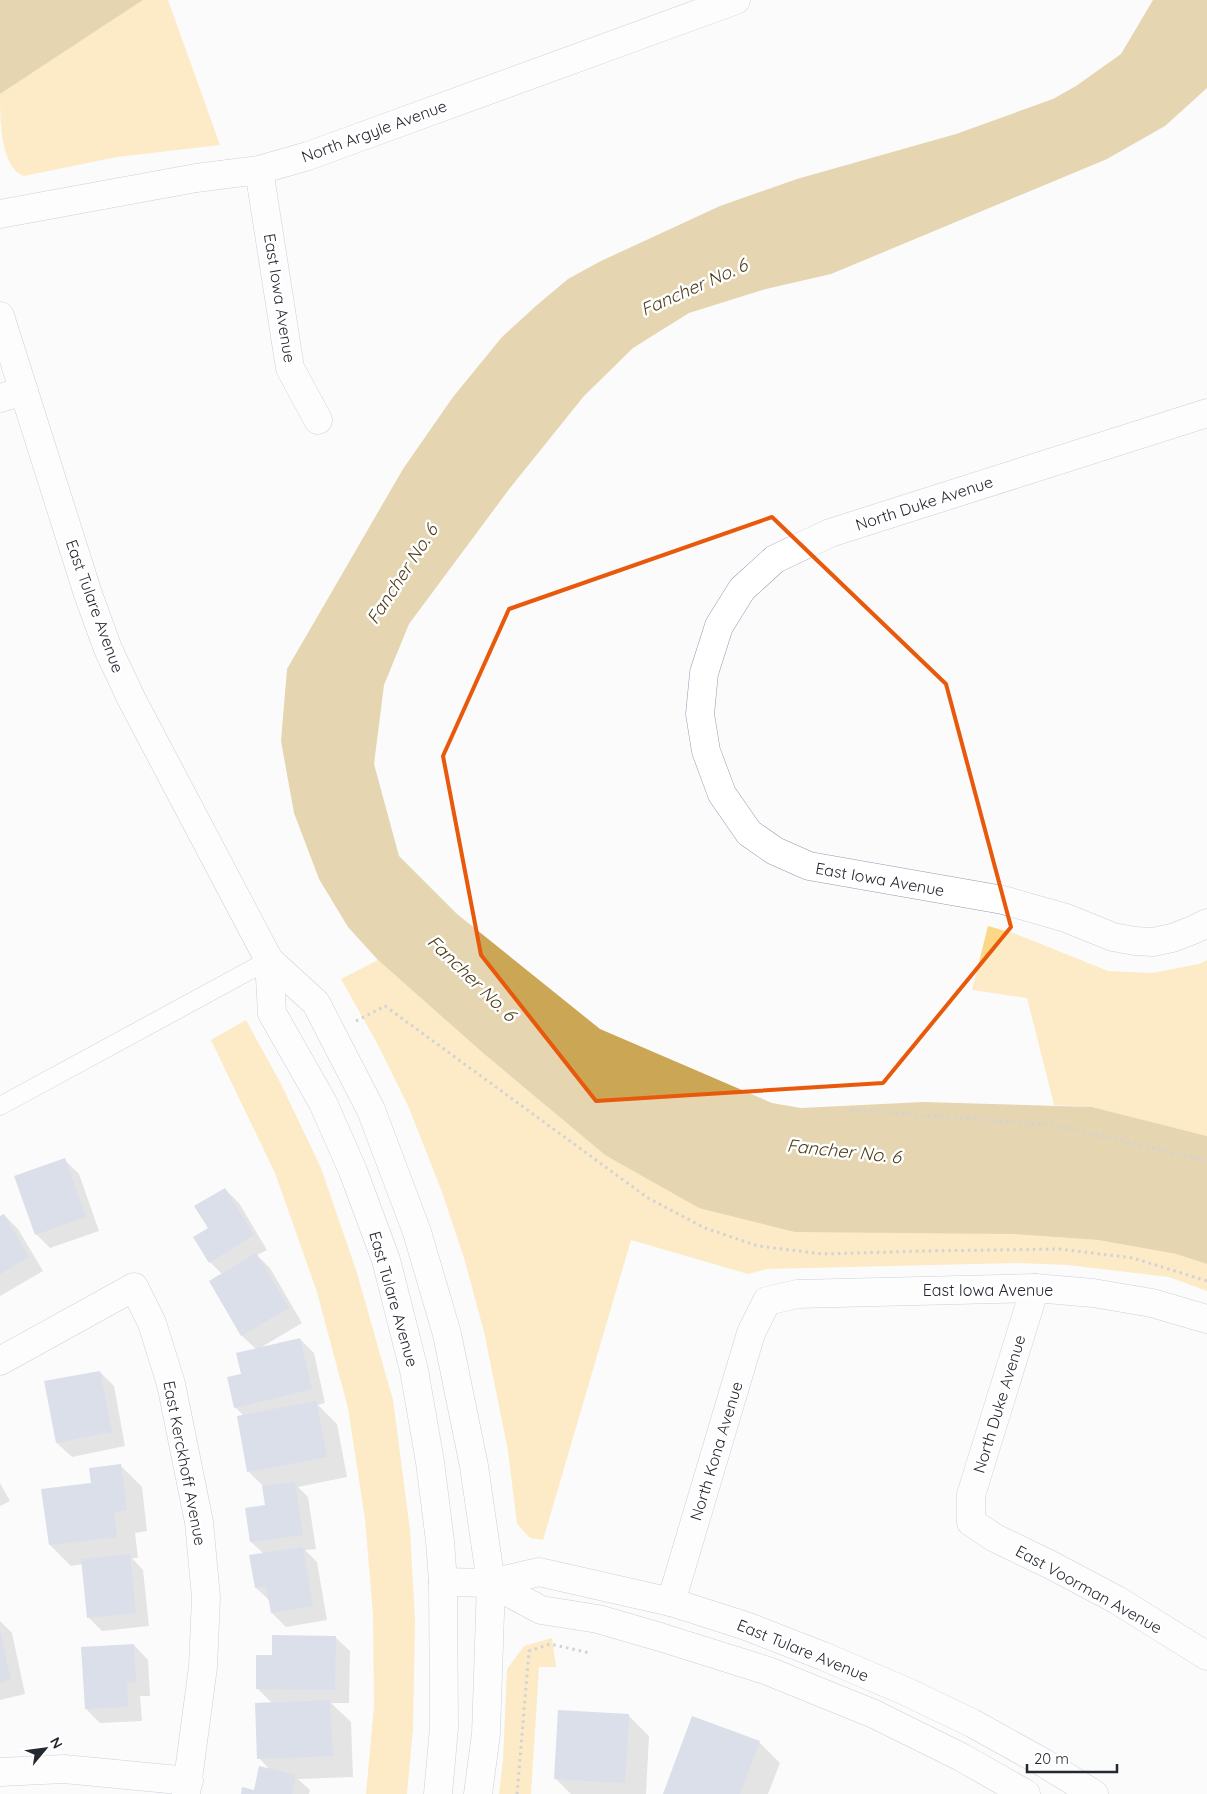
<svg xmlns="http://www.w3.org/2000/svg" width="1207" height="1794" font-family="Quicksand,sans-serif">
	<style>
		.green { fill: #fcd786 }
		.water { fill: #cba755 }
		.shadow { fill: #0003 }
		.building { fill: #b2bcd4 }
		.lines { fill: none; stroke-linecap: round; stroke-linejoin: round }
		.lane-casing { stroke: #939cb3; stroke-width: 19 }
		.street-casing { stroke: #939cb3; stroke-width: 29 }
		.secondary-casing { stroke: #939cb3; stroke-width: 29 }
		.path { stroke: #a0a2a6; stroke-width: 3; stroke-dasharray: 2.5 4; stroke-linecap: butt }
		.lane { stroke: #fff; stroke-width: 18 }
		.street { stroke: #fff; stroke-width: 28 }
		.secondary { stroke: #fff; stroke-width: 28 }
		.marked { fill: none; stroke: #e8590c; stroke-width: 4; stroke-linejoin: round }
		.labels { text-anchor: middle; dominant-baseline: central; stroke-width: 5; stroke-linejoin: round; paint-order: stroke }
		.street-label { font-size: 16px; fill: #242831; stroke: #fff }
		.water-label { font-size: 18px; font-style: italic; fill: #4c3c19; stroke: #fff }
	</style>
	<rect width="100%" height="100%" fill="#fbfbfb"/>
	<g class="green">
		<path d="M143,0H168L220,145L117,157L24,176C0,168 0,118 0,94Z"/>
		<polygon points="988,926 1016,934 1108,971 1152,973 1199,964 1207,960 1207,1136 1092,1107 1054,1105 1027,998 972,990"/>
		<polygon points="378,960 483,1053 605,1155 1012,1234 1098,1240 1176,1254 1207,1264 1207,1291 1169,1277 1067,1265 1017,1263 767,1269 748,1274 631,1240 543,1540 530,1538 517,1524 508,1451 484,1332 465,1261 442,1192 409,1108 378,1045 341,979"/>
		<polygon points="246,1020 281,1084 321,1168 357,1273 393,1400 410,1530 415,1621 413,1728 407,1794 366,1794 374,1706 373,1615 365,1519 348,1408 317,1292 275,1173 211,1040"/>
		<polygon points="552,1638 556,1667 539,1667 531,1794 499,1794 503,1760 507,1669 524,1646"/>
	</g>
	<g class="water">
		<polygon points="0,0 143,0 0,94"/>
		<polygon points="1153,0 1207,0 1207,88 1165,126 1107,159 831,274 766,289 689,313 633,348 584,396 510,488 409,624 384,685 374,764 399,856 457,914 600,1029 772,1103 801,1108 923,1102 1092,1107 1207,1136 1207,1264 1176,1254 1098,1240 1012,1234 795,1232 699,1208 605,1155 483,1053 378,960 348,927 319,879 294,813 281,741 287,669 403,469 453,397 502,337 537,305 568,279 601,261 720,206 797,179 956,134 1053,99 1076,86 1121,54"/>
	</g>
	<g class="shadow">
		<polygon points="65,1160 79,1174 99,1231 50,1248 36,1234"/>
		<polygon points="225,1189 239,1203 267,1250 257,1255 270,1268 302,1323 260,1348 300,1339 314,1353 325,1403 318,1405 337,1424 347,1477 298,1487 308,1497 316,1549 305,1550 317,1562 327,1620 286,1627 272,1613 270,1601 256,1588 264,1554 251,1542 247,1509 266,1506 263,1486 248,1471 244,1416 235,1407 242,1375 256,1349 242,1336 210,1281 222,1274 210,1262 209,1229"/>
		<polygon points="4,1215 18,1229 43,1271 0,1296 0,1218"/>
		<polygon points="100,1372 114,1386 125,1446 72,1457 57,1443"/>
		<polygon points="121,1466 142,1487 147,1531 135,1533 138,1558 132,1558 143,1570 149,1626 102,1631 88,1617 83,1564 71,1566 50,1545 92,1484"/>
		<polygon points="0,1483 10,1501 0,1506"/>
		<polygon points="0,1621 12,1633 25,1694 0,1700"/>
		<polygon points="335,1637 350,1651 349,1703 331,1703 351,1722 353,1777 298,1779 310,1790 309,1794 242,1794 255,1791 270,1770 259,1758 272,1703 257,1688 273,1657"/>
		<polygon points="134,1645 148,1660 150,1696 140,1696 142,1721 100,1723 86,1709"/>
		<polygon points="628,1715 649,1736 646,1794 571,1794 555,1778"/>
		<polygon points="759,1742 780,1763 768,1794 664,1794"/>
	</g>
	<g class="building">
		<polygon points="65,1158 86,1217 35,1235 14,1176"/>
		<polygon points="225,1188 254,1235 209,1263 193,1237 208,1228 194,1206"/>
		<polygon points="4,1214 29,1257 0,1274 0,1216"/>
		<polygon points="256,1253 289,1308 241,1336 209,1281"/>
		<polygon points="300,1338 312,1389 234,1408 227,1377 241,1374 236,1353"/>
		<polygon points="100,1371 112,1432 56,1443 44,1381"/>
		<polygon points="316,1401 327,1457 247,1472 237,1416"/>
		<polygon points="121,1464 127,1510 114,1512 117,1537 49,1545 41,1489 91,1483 89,1468"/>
		<polygon points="295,1482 303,1535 250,1542 245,1508 265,1505 262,1486"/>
		<polygon points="303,1547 313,1606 271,1613 266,1586 255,1588 249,1555"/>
		<polygon points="130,1554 136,1613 87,1618 81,1559"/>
		<polygon points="0,1631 11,1680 0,1683"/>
		<polygon points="272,1635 336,1636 335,1690 256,1689 256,1655 272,1655"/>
		<polygon points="134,1644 136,1682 127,1683 128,1707 85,1709 81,1647"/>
		<polygon points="330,1700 333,1756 257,1759 255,1703"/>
		<polygon points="558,1710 629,1714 625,1783 554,1779"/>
		<polygon points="692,1716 760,1741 740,1794 663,1794"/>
		<polygon points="259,1766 296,1775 292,1794 241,1794 242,1787 254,1790"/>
	</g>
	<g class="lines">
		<g class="lane-casing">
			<polyline id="lane" points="0,1106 269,960"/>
		</g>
		<g class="street-casing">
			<g id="street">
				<polyline points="259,170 290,368 318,420"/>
				<polyline points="0,214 196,178 259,170 308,156 736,0"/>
				<polyline points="0,398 24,391"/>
				<polyline points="1207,413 830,533 775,559 742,589 719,626 704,673 700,714 706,751 722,794 749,833 775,851 809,866 1003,900 1066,918 1113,937 1135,941 1153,942 1172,938 1193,930 1207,923"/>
				<polyline points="1035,1288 971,1495 971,1522 995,1538 1051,1565 1117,1600 1207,1656"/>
				<polyline points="0,1361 134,1287 152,1323 171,1384 199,1522 206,1597 203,1667 186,1794"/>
				<polyline points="671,1602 751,1333 767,1301 797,1294 1035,1288 1093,1293 1152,1303 1207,1319"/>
				<polyline points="0,1772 64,1769 189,1781"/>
			</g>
		</g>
		<g class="secondary-casing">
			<g id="secondary">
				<polyline points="0,316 88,594 108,649 132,700 269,960 316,1003 371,1110 417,1232 447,1334 474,1466 491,1583 486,1734 478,1794"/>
				<polyline points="269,960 272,1013 323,1103 353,1171 386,1260 414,1370 430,1462 440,1541 443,1582 444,1728 438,1794"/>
				<polyline points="443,1582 491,1583 539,1572 671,1602 746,1626 823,1656 905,1691 972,1723 1044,1763 1094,1794"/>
				<polyline points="491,1583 541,1610 598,1619 660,1637 768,1671 874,1714 961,1757 1026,1794"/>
			</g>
		</g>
		<g class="path">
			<polyline points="356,1021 385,1006 648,1198 705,1228 758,1246 823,1254 924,1251 1060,1249 1133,1258 1207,1281"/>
			<polyline points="850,1110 1055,1125 1207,1161"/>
			<polyline points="517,1794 529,1651 550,1644 590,1653"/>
		</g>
		<use href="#lane" class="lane"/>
		<use href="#street" class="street"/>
		<use href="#secondary" class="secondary"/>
	</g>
	<path d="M0 0H1207V1794H0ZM772,517L946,684L1011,927L883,1083L596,1101L481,955L443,756L509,609Z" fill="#fbfbfb" fill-opacity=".55" fill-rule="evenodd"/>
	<path class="marked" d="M772,517L946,684L1011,927L883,1083L596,1101L481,955L443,756L509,609Z"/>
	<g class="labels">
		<g class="street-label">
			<text transform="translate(374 131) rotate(-20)">North Argyle Avenue</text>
			<text transform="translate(280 298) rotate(81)">East Iowa Avenue</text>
			<text transform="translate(924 503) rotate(-18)">North Duke Avenue</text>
			<text transform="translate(95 606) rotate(70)">East Tulare Avenue</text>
			<text transform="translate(880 879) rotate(10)">East Iowa Avenue</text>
			<text x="988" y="1290">East Iowa Avenue</text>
			<text transform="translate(394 1299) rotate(74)">East Tulare Avenue</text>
			<text transform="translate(999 1404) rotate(-73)">North Duke Avenue</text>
			<text transform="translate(716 1451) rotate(-73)">North Kona Avenue</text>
			<text transform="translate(185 1463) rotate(79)">East Kerckhoff Avenue</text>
			<text transform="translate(1089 1589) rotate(29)">East Voorman Avenue</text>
			<text transform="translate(803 1650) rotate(22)">East Tulare Avenue</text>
		</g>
		<g class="water-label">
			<text transform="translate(694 287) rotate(-24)">Fancher No. 6</text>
			<text transform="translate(402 574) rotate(-57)">Fancher No. 6</text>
			<text transform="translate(472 978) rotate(44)">Fancher No. 6</text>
			<text transform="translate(844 1151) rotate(6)">Fancher No. 6</text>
		</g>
	</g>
	<g transform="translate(45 1749) rotate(61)" stroke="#ffffff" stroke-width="4" paint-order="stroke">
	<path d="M0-4L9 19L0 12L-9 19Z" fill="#242831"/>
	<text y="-8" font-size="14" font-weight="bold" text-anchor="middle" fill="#242831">N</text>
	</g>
	<path d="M1027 1764v8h90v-8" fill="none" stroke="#242831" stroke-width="2.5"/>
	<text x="1034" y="1764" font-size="15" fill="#242831" stroke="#ffffff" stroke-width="4" paint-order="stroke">20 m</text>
</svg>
